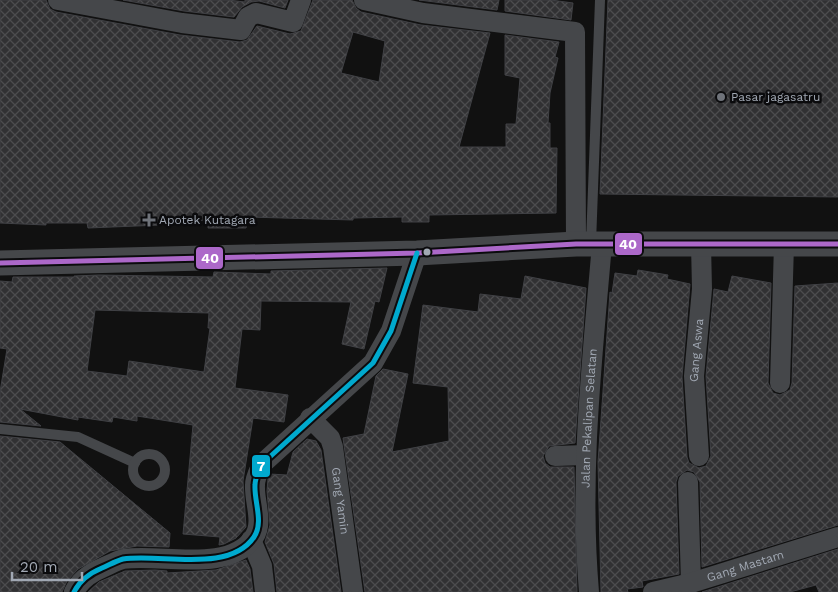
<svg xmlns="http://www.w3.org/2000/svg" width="838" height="592" font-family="'Work Sans',sans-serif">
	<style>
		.building { fill: url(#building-cross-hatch); stroke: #404145; fill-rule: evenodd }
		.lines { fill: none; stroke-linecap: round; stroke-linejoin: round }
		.service { stroke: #45474a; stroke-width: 10 }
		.minor { stroke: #45474a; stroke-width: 20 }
		.tertiary { stroke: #45474a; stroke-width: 25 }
		.bus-1-casing { stroke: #0b0b0d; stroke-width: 9 }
		.bus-2-casing { stroke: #0b0b0d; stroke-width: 9 }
		.bus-1 { stroke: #ac68c9; stroke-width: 5 }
		.bus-2 { stroke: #00a9ce; stroke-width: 5 }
		.poi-dot { fill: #6f737a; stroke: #0b0b0d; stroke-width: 2 }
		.bus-dot { fill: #a1a8b3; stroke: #0b0b0d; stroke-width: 2 }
		.labels { text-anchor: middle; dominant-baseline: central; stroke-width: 5; stroke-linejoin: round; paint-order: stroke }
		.poi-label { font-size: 12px; fill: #a1a8b3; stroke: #0b0b0d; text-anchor: start }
		.street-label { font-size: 12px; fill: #a1a8b3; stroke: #0b0b0d }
		.line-badge { stroke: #0b0b0d; stroke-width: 2 }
		.badge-label { font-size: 14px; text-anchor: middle; font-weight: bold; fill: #fff }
	</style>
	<defs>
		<pattern id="building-cross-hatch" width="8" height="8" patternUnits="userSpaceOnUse" patternTransform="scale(1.25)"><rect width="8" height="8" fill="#313133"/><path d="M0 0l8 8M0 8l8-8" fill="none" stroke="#4c4c4e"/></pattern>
	</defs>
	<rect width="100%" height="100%" fill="#111"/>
	<g class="building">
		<path d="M0,0H46L50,9L56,12L180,35L240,42L247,40L257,26L290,34L301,31L313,0H352L356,8L361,12L421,25L490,33L459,147H506V124H516L520,78L505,75V35L559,42L555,57L558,58L550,93L548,123H550V148H557L556,213L429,215V222H402V217L353,218V220L248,217L246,228H208V220L160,222V225L88,228L87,223H46V225L0,223ZM353,32L385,41L379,82L341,73Z"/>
		<polygon points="123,0 228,0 245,2 245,0 288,0 285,8 259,1 251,2 242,7 234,17 184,11"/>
		<polygon points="419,0 499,0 497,10"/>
		<polygon points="505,0 551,0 573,3 571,20 505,11"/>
		<polygon points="608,0 838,0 838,197 600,194"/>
		<path d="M387,268L379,302L375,301L364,349L342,344L351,302L261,301L260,330L242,329L235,388L288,395L284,422L253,418L243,481L246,527L236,538L224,544L219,545L220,537L183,534L193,425L137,416V421L113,417L112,422L78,417V420L20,409L41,426L0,422V392L7,349L0,348V281L12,282L13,277H74V276L99,275L213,277L214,272L271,274V271ZM95,310L209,313L208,328H210L204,372L129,361L127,376L87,371Z"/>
		<polygon points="638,270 668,275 667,279 690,284 682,377 687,457 689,463 699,468 706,466 711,456 706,376 714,289 728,292 732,276 771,283 768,383 773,393 780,395 790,390 792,383 795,286 838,283 838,525 702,567 700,482 694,472 687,470 678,476 676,482 679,574 642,581 643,587 627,589 628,592 601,592 598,462 610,292 612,293 615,273 637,276"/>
		<polygon points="525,276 586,288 575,443 549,446 543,456 545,463 550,467 574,467 577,592 365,592 343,438 364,434 376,376 383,369 408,374 392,452 449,441 448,387 413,383 423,305 478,312 480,294 521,299"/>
		<polygon points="0,436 60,442 170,533 169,547 137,546 110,551 78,569 67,581 62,592 0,592"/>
		<polygon points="307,439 316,441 321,450 341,592 277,592 274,564 265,542 270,525 267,491 268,479 270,474 287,475 293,452"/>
		<polygon points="838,549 838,592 819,592 816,585 790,592 702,592"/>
		<polygon points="246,560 250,569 253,592 88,592 99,582 125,571 155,570 167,571 167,573 216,570"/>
	</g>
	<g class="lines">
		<g class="service">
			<polyline points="591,243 600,0"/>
			<polyline points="0,429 78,437 135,463"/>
			<circle cx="149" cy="470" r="16"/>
		</g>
		<g class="minor">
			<polyline points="58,0 182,23 241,30 248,17 256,13 293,22 301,0"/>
			<polyline points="364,0 423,13 575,32 576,244"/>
			<polyline points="780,383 784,244"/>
			<path id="s1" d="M310,418L330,438L333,447L353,592"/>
			<polyline points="555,456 585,455"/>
			<path id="s2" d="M699,456L694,376L702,289L701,244"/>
			<polyline points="688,482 691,583"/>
			<polyline points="251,540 262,566 265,592"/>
			<path d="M74,592C80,580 90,573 102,568C109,565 116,561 123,559C160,553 229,574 254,537C264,522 254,502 255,485C255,477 259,471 262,464L373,363L391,331L417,253"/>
			<path id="s3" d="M589,592C579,475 592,361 602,244"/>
			<path id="s4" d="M653,592L691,583L838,537"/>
		</g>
		<polyline class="tertiary" points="0,263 417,253 576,244 838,244"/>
		<g class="bus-1-casing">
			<polyline id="bus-1" points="0,263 417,253 576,244 838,244"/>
		</g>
		<g class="bus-2-casing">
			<path id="bus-2" d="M74,592C80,580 90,573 102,568C109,565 116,561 123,559C160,553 229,574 254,537C264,522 254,502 255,485C255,477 259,471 262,464L373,363L391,331L417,253"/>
		</g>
		<use href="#bus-1" class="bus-1"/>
		<use href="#bus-2" class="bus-2"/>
	</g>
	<g class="poi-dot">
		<circle cx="721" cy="97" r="5"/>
		<path d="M146.5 212.5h5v5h5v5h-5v5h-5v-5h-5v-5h5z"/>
	</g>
	<circle class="bus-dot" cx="427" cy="252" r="4.5"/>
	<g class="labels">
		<g class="poi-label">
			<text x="731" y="97">Pasar jagasatru</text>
			<text x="159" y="220">Apotek Kutagara</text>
		</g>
		<g class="street-label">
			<text stroke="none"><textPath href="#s2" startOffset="106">Gang Aswa</textPath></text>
			<text stroke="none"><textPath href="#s3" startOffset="174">Jalan Pekalipan Selatan</textPath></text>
			<text stroke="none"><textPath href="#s1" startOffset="92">Gang Yamin</textPath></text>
			<text stroke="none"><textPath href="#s4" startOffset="96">Gang Mastam</textPath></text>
		</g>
	</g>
	<g class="line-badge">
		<rect x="614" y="232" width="29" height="24" rx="5" fill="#ac68c9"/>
		<rect x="195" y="246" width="29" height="24" rx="5" fill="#ac68c9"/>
		<rect x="251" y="454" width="20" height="24" rx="5" fill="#00a9ce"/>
	</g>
	<g class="badge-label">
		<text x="628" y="249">40</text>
		<text x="210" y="263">40</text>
		<text x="261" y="471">7</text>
	</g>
	<path d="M12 572v8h70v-8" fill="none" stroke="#a1a8b3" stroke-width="2.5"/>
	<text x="20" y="572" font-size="15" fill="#a1a8b3" stroke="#0b0b0d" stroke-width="4" paint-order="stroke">20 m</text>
</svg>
